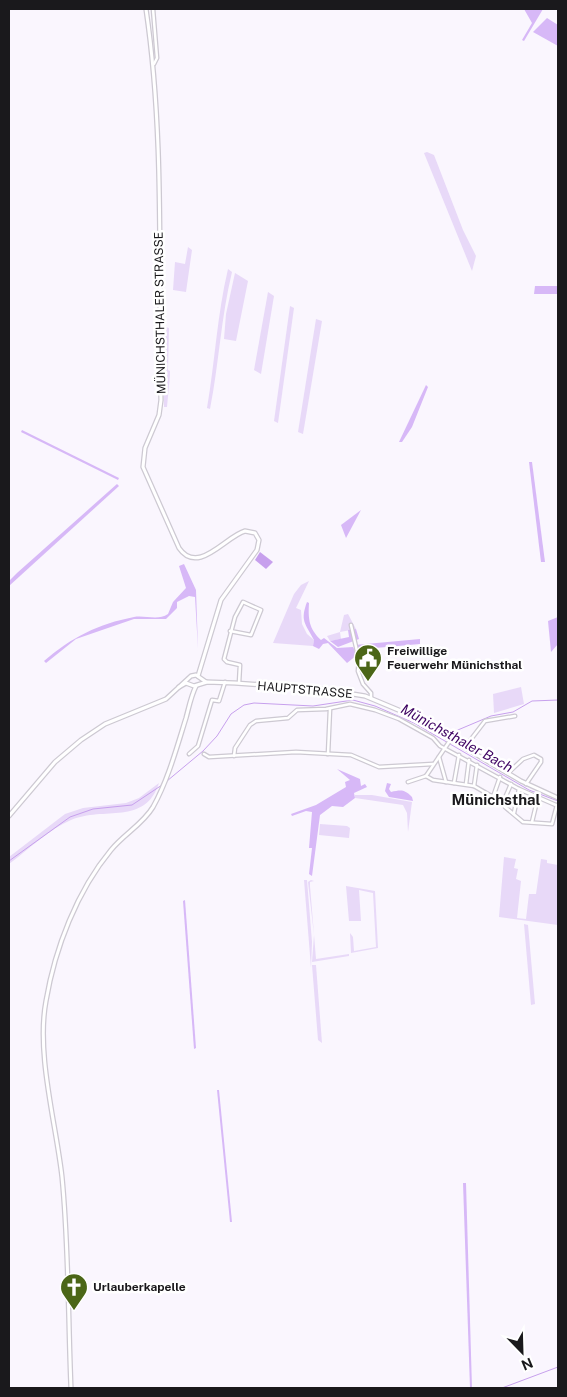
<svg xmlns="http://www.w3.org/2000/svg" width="567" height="1397" font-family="'Public Sans',sans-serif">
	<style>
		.green { fill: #e8d9f8 }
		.forest { fill: #d7b8f7 }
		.water { fill: #c7a0ed }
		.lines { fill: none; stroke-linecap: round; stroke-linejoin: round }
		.stream { stroke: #c7a0ed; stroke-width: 1 }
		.minor-casing { stroke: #cdc9d2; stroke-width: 5 }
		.tertiary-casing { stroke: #cdc9d2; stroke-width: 5.5 }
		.minor { stroke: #fff; stroke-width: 2.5 }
		.tertiary { stroke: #fff; stroke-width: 3 }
		.labels { text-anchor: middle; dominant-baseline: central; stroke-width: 5; stroke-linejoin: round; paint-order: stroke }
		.street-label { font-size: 12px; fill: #1a191c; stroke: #fff }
		.poi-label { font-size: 12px; font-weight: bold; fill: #1a191c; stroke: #fff; text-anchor: start }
		.water-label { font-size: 14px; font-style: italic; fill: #3e0362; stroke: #fff }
		.quarter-label { font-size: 15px; font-weight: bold; fill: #1a191c; stroke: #fff }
	</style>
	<rect width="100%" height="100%" fill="#faf6fe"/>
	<g class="green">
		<polygon points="427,152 434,155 463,230 476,256 472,271 424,153"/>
		<polygon points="188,247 192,250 186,292 173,290 175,262 185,264"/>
		<path d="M228,269L232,272C221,317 219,363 210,409L207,408C215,362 217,315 228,269Z"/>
		<polygon points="235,273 248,281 236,341 224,339 226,314"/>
		<polygon points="268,292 274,296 261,374 254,370"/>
		<polygon points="290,306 294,308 278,423 274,421"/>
		<polygon points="316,319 322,321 303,434 298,432"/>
		<polygon points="163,326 169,328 168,370 170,371 170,375 167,407 164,407"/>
		<polygon points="309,581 296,608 301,610 302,624 307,634 314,640 313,646 273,643 294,594 301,585"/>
		<polygon points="348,614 356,629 340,632 341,639 330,641 327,636 340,632 344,615"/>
		<polygon points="521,687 524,704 494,713 493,694"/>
		<path d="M159,783C145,826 104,806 71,820C49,829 28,850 9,864V857L65,814L83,808L126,803L139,798Z"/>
		<polygon points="355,795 372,795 412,802 408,832 407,813 403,805 355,798"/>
		<polygon points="320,824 347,826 350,828 349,838 319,835"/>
		<polygon points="504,857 516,859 514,868 518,869 516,879 521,881 517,918 526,919 529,894 536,894 541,859 547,860 547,863 558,865 558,925 499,917"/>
		<polygon points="304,880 307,880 312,942 311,968"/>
		<polygon points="311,880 314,881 310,882 310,886 316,959 349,954 349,956 312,962 314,935 308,882"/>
		<polygon points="346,886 375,891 378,948 351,953 350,933 353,937 354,951 376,947 373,893 359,890 361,921 349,921"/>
		<polygon points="524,924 528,925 535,1004 531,1005"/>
		<polygon points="312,965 316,965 322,1043 318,1040"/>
	</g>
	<g class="forest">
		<polygon points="524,9 543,9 524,41 522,40 532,23"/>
		<polygon points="547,18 558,25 558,46 533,32"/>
		<polygon points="535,286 558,286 558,294 534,294"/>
		<polygon points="426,385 428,387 412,427 402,442 399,442"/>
		<polygon points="22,430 119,478 118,480 21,432"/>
		<polygon points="529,462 532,462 545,562 541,562"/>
		<polygon points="117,484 119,486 9,586 9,581 17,573"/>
		<polygon points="361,510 346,538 341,525"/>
		<path d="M184,564L196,590L198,649L195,597L189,596L177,602V608L166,619H134L76,639L46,663L44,661C72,637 98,624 134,617C145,615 158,621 168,614L173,602L186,588L179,566Z"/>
		<path d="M307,602L309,603C308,619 309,629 321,640L324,638L337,648L353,647L357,655L347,663L328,643L323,644L319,649L313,646L314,640C305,623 300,621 307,602Z"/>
		<polygon points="558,617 558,644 551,652 548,621"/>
		<polygon points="356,629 359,639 338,647 330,641 349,637 348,630"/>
		<polygon points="420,639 420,644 364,649 366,663 362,664 355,645"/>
		<polygon points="337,769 360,779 361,786 365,784 367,787 354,793 355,798 343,807 332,806 320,815 312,876 309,874 312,848 309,848 312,812 306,811 292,816 291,814 316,805 346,787 345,782 350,780"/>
		<path d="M387,783L391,784L389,789L391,792C401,790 404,789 412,797L413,801L389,797L385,791Z"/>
		<polygon points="185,900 196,1048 194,1049 183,901"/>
		<polygon points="217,1090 219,1090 232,1222 230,1222"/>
		<polygon points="463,1183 466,1183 472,1388 470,1388"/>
	</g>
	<polygon class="water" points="260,552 273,562 266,569 255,560"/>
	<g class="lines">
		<g class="stream">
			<polyline points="446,735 491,716 513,712 532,701 558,700"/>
			<polyline points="167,781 203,751 217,736 231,714 244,705 254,703 313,706 353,700 375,706 414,723 529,790 558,801"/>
			<polyline points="9,861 70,817 93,809 132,805 162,785"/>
			<polyline points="502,1388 558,1367"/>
		</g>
		<g class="minor-casing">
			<g id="minor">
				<polyline points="153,9 157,58 154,64"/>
				<polyline points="351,625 359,660 358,671 363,684 371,693 371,698"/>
				<polyline points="230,631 251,635 261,610 243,602 235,617 224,659 227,662 240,665 239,683"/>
				<polyline points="465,747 485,721 515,716"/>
				<polyline points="189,754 198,746 212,700 219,701 225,682"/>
				<polyline points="204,754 209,757 296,752 351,755 379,767 433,764"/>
				<polyline points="328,754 330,709"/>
				<polyline points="234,756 235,748 250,725 256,721 288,718 297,710 326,709 350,704 375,710 399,719 433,738 440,746 519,789 558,806"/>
				<polyline points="439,757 446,782"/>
				<polyline points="508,773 523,759 534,755 541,759 541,762 526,784"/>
				<polyline points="426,776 433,780 474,786 493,797 500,777"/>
				<polyline points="426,776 451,739"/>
				<polyline points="408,782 426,776"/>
				<polyline points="454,783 459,755"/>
				<polyline points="466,784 469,760"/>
				<polyline points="511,784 505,798 505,807 523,822 552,824 557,805"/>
				<polyline points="474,786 477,765"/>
				<polyline points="493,797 505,801"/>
				<polyline points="514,813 519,789"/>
				<polyline points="532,822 538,797"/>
			</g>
		</g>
		<g class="tertiary-casing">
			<g id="tertiary">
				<path d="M146,9C165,138 158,269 161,400L159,415L145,448L143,467L179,548C198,576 226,536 245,531L255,533L259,540L257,550L221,600L198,676"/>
				<polyline points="179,687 186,683 194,686 207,682 235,683 322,689 365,696 408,714 521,781 558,798"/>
				<polyline points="9,816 55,762 81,740 105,724 166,699 191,676 196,675 206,682"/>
				<path d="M71,1388C68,1318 69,1248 62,1177C56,1123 36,1054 46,1001C55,948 77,891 111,850C124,834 143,824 153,807C168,780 177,747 186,718C189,707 191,696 196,686"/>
			</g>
		</g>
		<use href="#minor" class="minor"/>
		<use href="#tertiary" class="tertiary"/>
	</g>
	<defs>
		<g id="civic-pin" transform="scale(1.4375)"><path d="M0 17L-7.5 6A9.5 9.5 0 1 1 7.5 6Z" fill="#4b6617" stroke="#fff"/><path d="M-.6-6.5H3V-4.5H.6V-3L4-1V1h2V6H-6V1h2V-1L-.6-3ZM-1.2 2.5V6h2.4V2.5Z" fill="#fff"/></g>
		<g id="church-pin" transform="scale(1.4375)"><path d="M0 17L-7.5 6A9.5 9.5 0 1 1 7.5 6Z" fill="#4b6617" stroke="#fff"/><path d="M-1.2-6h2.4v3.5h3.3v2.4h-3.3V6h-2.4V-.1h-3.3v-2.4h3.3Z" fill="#fff"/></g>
	</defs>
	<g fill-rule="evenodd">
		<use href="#civic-pin" x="368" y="658"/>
		<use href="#church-pin" x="74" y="1287"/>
	</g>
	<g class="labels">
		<g class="street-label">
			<text transform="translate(160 313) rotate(-91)">MÜNICHSTHALER STRASSE</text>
			<text transform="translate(305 690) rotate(5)">HAUPTSTRASSE</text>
		</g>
		<g class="poi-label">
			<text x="387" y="651">Freiwillige<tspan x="387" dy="14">Feuerwehr Münichsthal</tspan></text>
			<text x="93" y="1287">Urlauberkapelle</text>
		</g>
		<g class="water-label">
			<text transform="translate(457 738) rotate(29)">Münichsthaler Bach</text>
		</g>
		<g class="quarter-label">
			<text x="496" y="799">Münichsthal</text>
		</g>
	</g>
	<rect width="567" height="1397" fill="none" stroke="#1a191c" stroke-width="20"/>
	<g transform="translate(522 1352) rotate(157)" stroke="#ffffff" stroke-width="4" paint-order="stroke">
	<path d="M0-4L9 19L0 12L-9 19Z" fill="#1a191c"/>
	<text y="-8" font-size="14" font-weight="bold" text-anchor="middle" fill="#1a191c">N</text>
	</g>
</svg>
